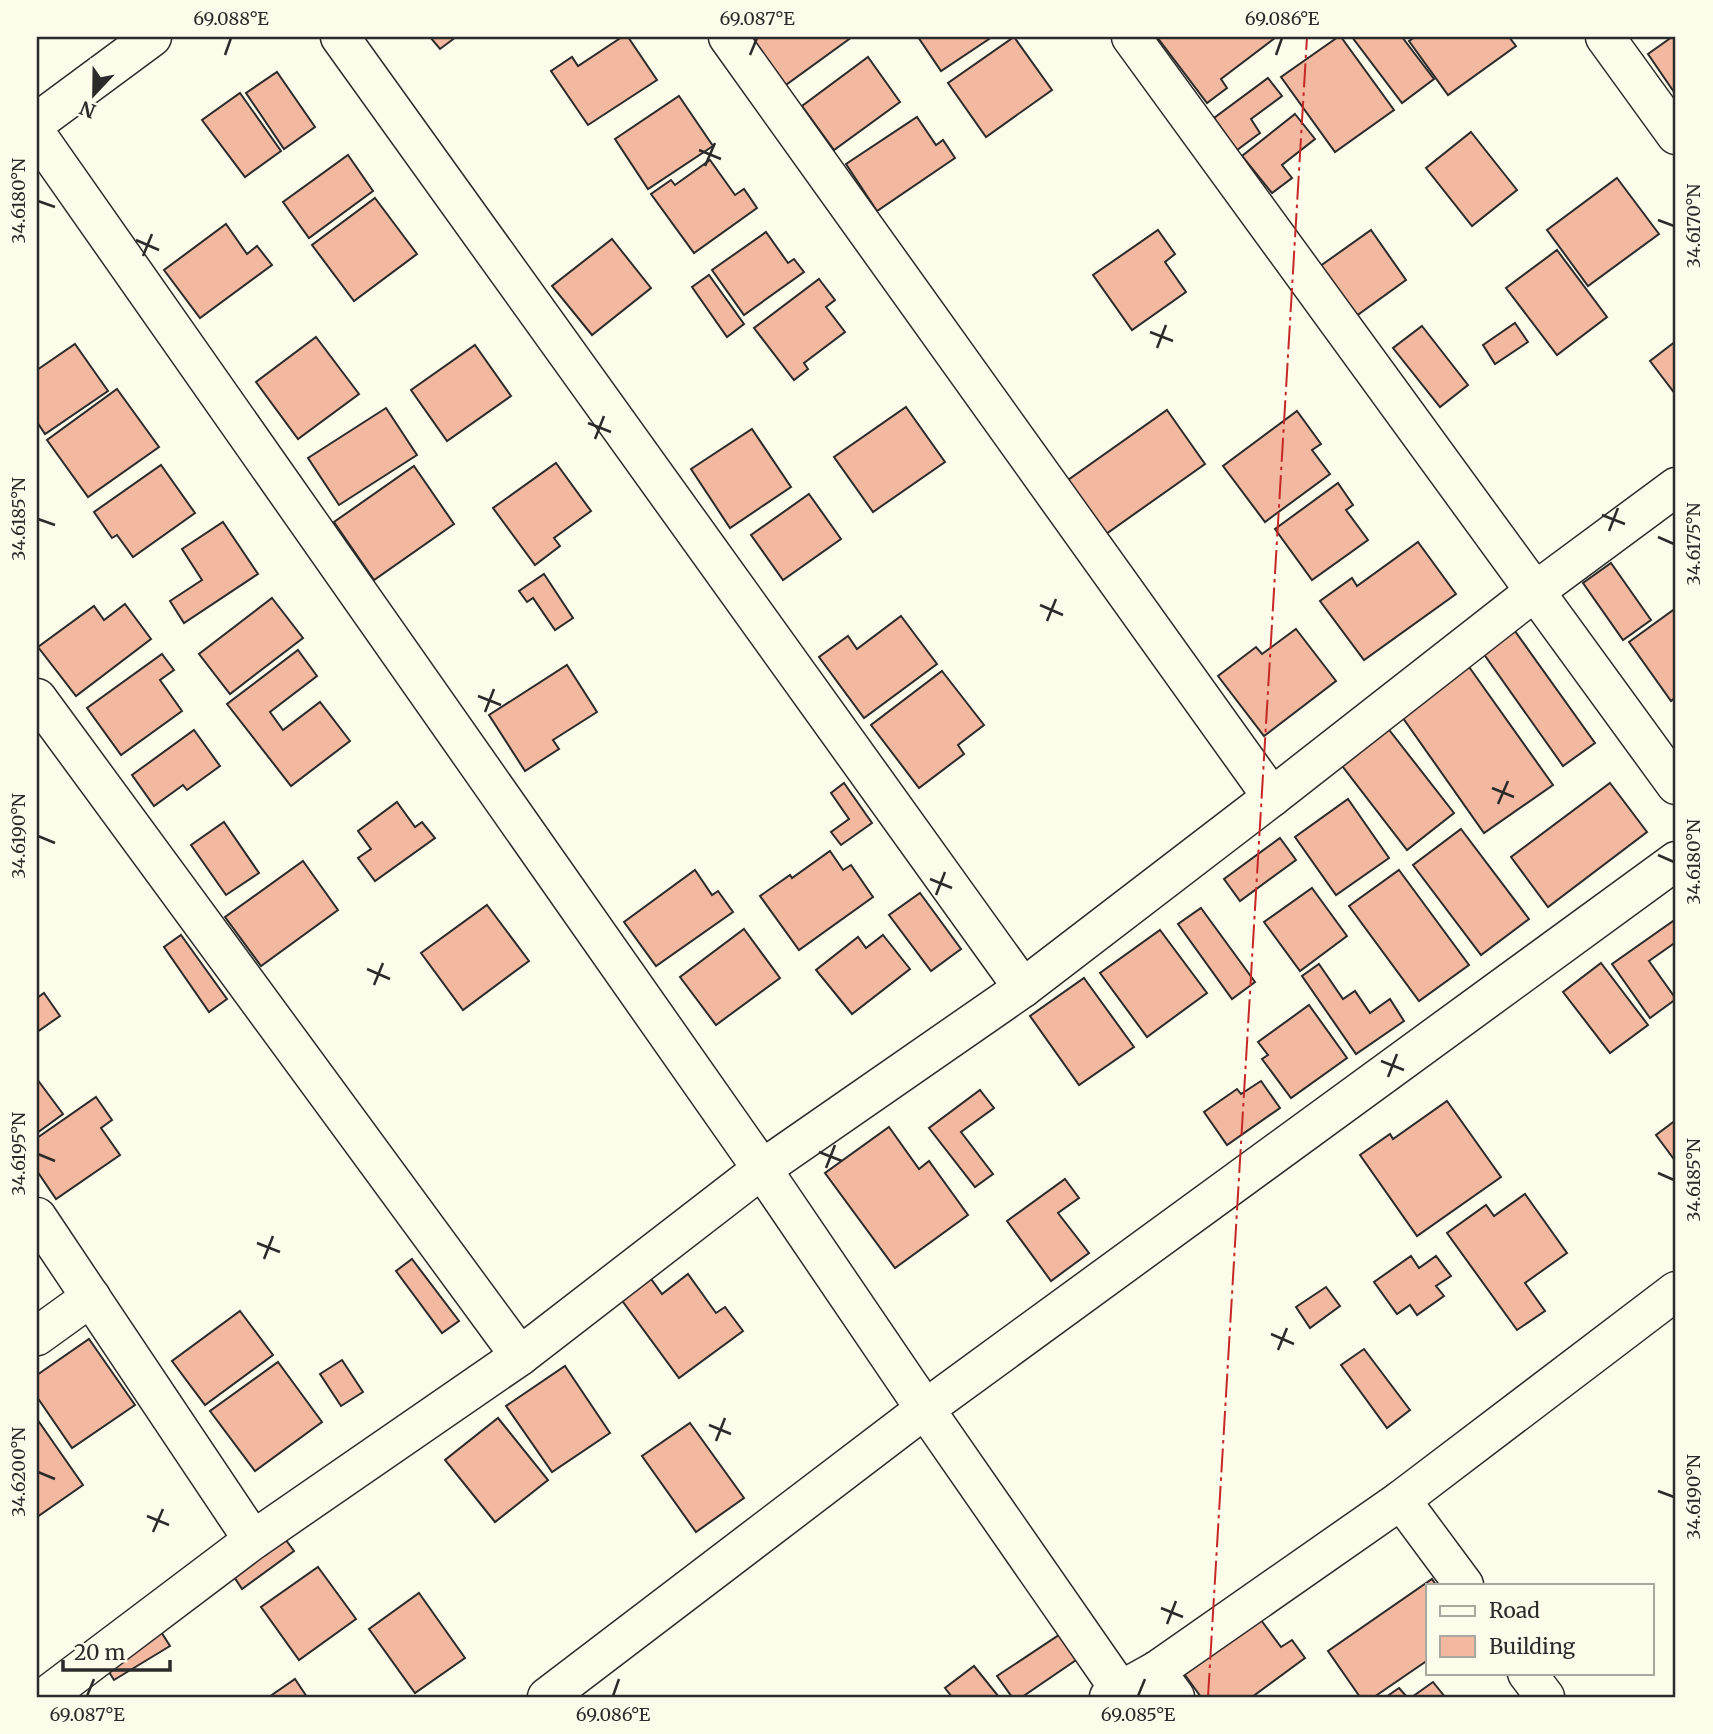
<svg xmlns="http://www.w3.org/2000/svg" width="1713" height="1734" font-family="Merriweather,serif">
	<style>
		.building { fill: #f2b8a0; stroke: #2b2b2b; stroke-width: 2 }
		.lines { fill: none; stroke-linecap: round; stroke-linejoin: round }
		.minor-casing { stroke: #2b2b2b; stroke-width: 41 }
		.minor { stroke: #fdfbea; stroke-width: 38 }
		.power { stroke: #c62828; stroke-width: 2; stroke-dasharray: 24 5 3.5 5; stroke-linecap: butt }
		.ticks { fill: none; stroke: #2b2b2b; stroke-width: 2.5 }
		.neatline { fill: none; stroke: #2b2b2b; stroke-width: 2.5 }
		.ticks-label { font-size: 18px; text-anchor: middle; fill: #2b2b2b }
	</style>
	<rect width="100%" height="100%" fill="#fdfbea"/>
	<g class="building">
		<polygon points="430,37 456,37 440,49"/>
		<polygon points="622,37 628,37 657,80 588,125 551,71 572,57 578,66"/>
		<polygon points="747,37 852,37 783,87"/>
		<polygon points="918,37 992,37 941,71"/>
		<polygon points="1014,37 1052,90 986,137 948,83"/>
		<polygon points="1157,37 1274,37 1275,38 1221,79 1227,88 1207,103"/>
		<polygon points="1338,37 1341,37 1394,110 1335,152 1281,77"/>
		<polygon points="1352,37 1402,37 1434,79 1402,103"/>
		<polygon points="1415,37 1509,37 1516,46 1448,95 1409,41"/>
		<polygon points="1672,37 1676,37 1676,95 1648,54"/>
		<polygon points="868,57 900,102 834,150 802,106"/>
		<polygon points="277,72 315,127 284,149 246,93"/>
		<polygon points="1268,78 1282,96 1251,119 1260,133 1237,150 1214,118"/>
		<polygon points="240,93 281,151 245,177 202,120"/>
		<polygon points="679,96 713,146 648,189 615,139"/>
		<polygon points="1295,114 1315,139 1282,165 1292,178 1272,193 1242,156"/>
		<polygon points="917,117 936,145 943,140 955,158 877,211 846,164"/>
		<polygon points="1471,132 1517,190 1472,226 1426,168"/>
		<polygon points="348,155 373,191 309,238 283,202"/>
		<polygon points="710,160 735,195 744,189 757,208 694,253 651,194 671,180 675,185"/>
		<polygon points="1617,178 1659,234 1588,286 1547,230"/>
		<polygon points="375,198 417,254 354,301 312,245"/>
		<polygon points="226,224 247,254 257,246 272,265 200,318 164,270"/>
		<polygon points="1158,230 1175,254 1165,262 1186,292 1132,330 1093,275"/>
		<polygon points="1371,230 1406,280 1352,319 1316,269"/>
		<polygon points="766,232 788,263 794,259 804,272 744,315 712,270"/>
		<polygon points="612,239 651,288 592,335 552,286"/>
		<polygon points="1557,250 1607,317 1557,355 1506,288"/>
		<polygon points="709,275 744,324 727,337 692,287"/>
		<polygon points="819,279 835,300 826,307 845,332 804,363 808,369 794,380 754,328"/>
		<polygon points="1515,323 1528,342 1495,364 1483,345"/>
		<polygon points="1422,326 1468,385 1440,407 1393,348"/>
		<polygon points="316,337 359,394 298,439 256,382"/>
		<polygon points="1676,341 1676,395 1650,361"/>
		<polygon points="75,344 108,391 45,434 37,422 37,370"/>
		<polygon points="475,345 511,396 447,441 411,390"/>
		<polygon points="117,389 159,447 88,497 47,440"/>
		<polygon points="906,407 945,462 873,512 834,457"/>
		<polygon points="386,408 417,455 339,505 308,458"/>
		<polygon points="1167,410 1205,464 1106,534 1068,480"/>
		<polygon points="1297,411 1321,444 1312,450 1330,474 1265,522 1223,466"/>
		<polygon points="752,429 791,487 730,528 691,469"/>
		<polygon points="556,463 591,511 554,538 560,546 535,565 493,508"/>
		<polygon points="161,465 195,513 133,557 117,535 112,538 94,512"/>
		<polygon points="414,466 454,524 374,580 334,522"/>
		<polygon points="1338,483 1353,505 1346,510 1368,540 1312,580 1275,529"/>
		<polygon points="809,494 841,539 783,580 751,535"/>
		<polygon points="223,522 258,574 184,623 170,601 202,580 182,549"/>
		<polygon points="1418,542 1456,594 1364,660 1320,601 1352,578 1357,586"/>
		<polygon points="1611,563 1651,620 1623,640 1583,583"/>
		<polygon points="544,574 573,618 555,630 533,598 527,602 519,591"/>
		<polygon points="272,598 303,638 230,694 199,654"/>
		<polygon points="125,604 151,639 76,696 38,647 94,606 104,620"/>
		<polygon points="1676,608 1676,697 1671,701 1629,642"/>
		<polygon points="901,616 937,664 864,718 819,657 848,636 857,649"/>
		<polygon points="1507,620 1595,743 1563,766 1476,643"/>
		<polygon points="1296,629 1336,681 1264,736 1218,676 1256,647 1262,654"/>
		<polygon points="298,650 317,676 270,712 283,730 320,702 350,741 291,786 227,704"/>
		<polygon points="162,654 174,670 160,680 182,711 121,755 87,708"/>
		<polygon points="1467,664 1553,785 1484,833 1398,711"/>
		<polygon points="567,665 597,712 553,740 559,749 525,771 489,715"/>
		<polygon points="942,671 984,725 958,745 964,754 919,788 871,725"/>
		<polygon points="1383,722 1454,813 1407,850 1336,758"/>
		<polygon points="194,730 220,766 187,790 183,785 154,806 132,775"/>
		<polygon points="844,783 872,823 841,845 831,832 849,819 831,793"/>
		<polygon points="1610,783 1647,832 1548,907 1511,857"/>
		<polygon points="1348,799 1389,858 1336,895 1295,837"/>
		<polygon points="397,802 415,827 422,822 435,838 375,881 358,858 371,849 358,831"/>
		<polygon points="224,822 259,873 226,895 191,845"/>
		<polygon points="1461,829 1529,919 1481,955 1413,865"/>
		<polygon points="1280,838 1296,860 1240,901 1224,879"/>
		<polygon points="830,851 843,870 851,865 873,897 799,950 760,896 790,875 792,878"/>
		<polygon points="303,861 338,910 261,966 225,917"/>
		<polygon points="695,870 712,895 718,891 733,912 656,966 624,922"/>
		<polygon points="1399,870 1469,965 1419,1001 1349,906"/>
		<polygon points="1312,888 1347,936 1300,971 1264,922"/>
		<polygon points="920,893 961,949 931,971 889,915"/>
		<polygon points="487,905 529,961 463,1010 421,953"/>
		<polygon points="1201,908 1255,982 1232,999 1178,924"/>
		<polygon points="1676,919 1676,942 1649,961 1676,999 1650,1018 1612,964"/>
		<polygon points="744,929 780,978 716,1025 680,977"/>
		<polygon points="1160,930 1207,993 1147,1037 1100,973"/>
		<polygon points="181,935 227,999 209,1012 164,947"/>
		<polygon points="883,935 910,969 852,1014 816,970 858,937 866,948"/>
		<polygon points="1601,963 1648,1025 1610,1053 1563,992"/>
		<polygon points="1319,964 1343,999 1355,991 1370,1013 1390,999 1404,1021 1356,1054 1302,976"/>
		<polygon points="1084,978 1134,1047 1079,1085 1030,1016"/>
		<polygon points="44,993 60,1016 37,1032 37,998"/>
		<polygon points="1309,1005 1347,1058 1291,1098 1262,1059 1268,1055 1258,1042"/>
		<polygon points="37,1079 63,1114 37,1133"/>
		<polygon points="1261,1081 1280,1108 1227,1145 1204,1112 1237,1089 1241,1094"/>
		<polygon points="980,1090 994,1108 961,1132 993,1174 975,1187 929,1128"/>
		<polygon points="96,1097 112,1120 101,1128 120,1155 56,1199 37,1171 37,1138"/>
		<polygon points="1447,1101 1501,1177 1417,1236 1360,1155 1390,1134 1393,1139"/>
		<polygon points="1676,1120 1676,1162 1656,1135"/>
		<polygon points="889,1127 919,1169 929,1161 968,1215 895,1268 825,1173"/>
		<polygon points="1065,1179 1079,1198 1058,1213 1089,1253 1051,1281 1007,1221"/>
		<polygon points="1525,1194 1567,1253 1525,1283 1545,1311 1517,1330 1447,1233 1486,1205 1494,1216"/>
		<polygon points="1411,1256 1419,1268 1436,1256 1451,1276 1436,1286 1444,1296 1417,1315 1410,1305 1397,1314 1374,1282"/>
		<polygon points="412,1259 459,1321 442,1333 396,1271"/>
		<polygon points="641,1265 662,1294 688,1274 716,1313 725,1307 743,1331 679,1378 612,1287"/>
		<polygon points="1326,1287 1340,1306 1310,1328 1296,1307"/>
		<polygon points="240,1311 273,1355 205,1405 172,1361"/>
		<polygon points="89,1339 135,1405 72,1448 37,1397 37,1375"/>
		<polygon points="1364,1349 1410,1410 1387,1428 1341,1365"/>
		<polygon points="342,1360 363,1392 341,1406 320,1374"/>
		<polygon points="278,1362 322,1422 255,1471 210,1411"/>
		<polygon points="565,1366 610,1433 552,1472 506,1406"/>
		<polygon points="498,1418 548,1480 495,1522 445,1460"/>
		<polygon points="37,1419 83,1485 37,1517"/>
		<polygon points="690,1423 744,1498 696,1532 642,1456"/>
		<polygon points="280,1532 294,1551 242,1589 229,1569"/>
		<polygon points="318,1567 356,1619 299,1660 261,1607"/>
		<polygon points="1432,1579 1436,1585 1428,1585 1428,1660 1374,1697 1360,1697 1328,1651"/>
		<polygon points="419,1593 465,1658 415,1693 369,1629"/>
		<polygon points="1252,1608 1281,1647 1292,1640 1305,1658 1252,1697 1201,1697 1177,1664"/>
		<polygon points="158,1627 170,1646 114,1680 102,1661"/>
		<polygon points="1065,1631 1082,1656 1022,1697 1012,1697 997,1676"/>
		<polygon points="974,1666 999,1697 952,1697 945,1688"/>
		<polygon points="295,1679 307,1697 269,1697"/>
		<polygon points="1433,1682 1445,1697 1412,1697"/>
		<polygon points="1399,1688 1407,1697 1386,1697"/>
	</g>
	<g class="lines">
		<g class="minor-casing">
			<g id="minor">
				<polyline points="340,37 1023,988"/>
				<polyline points="728,37 1272,797"/>
				<polyline points="1131,37 1676,785"/>
				<polyline points="1605,37 1676,135"/>
				<polyline points="37,122 152,37"/>
				<polyline points="37,135 762,1169 925,1409 1120,1690"/>
				<polyline points="37,698 520,1356"/>
				<polyline points="37,1217 253,1540"/>
				<polyline points="37,1336 91,1297"/>
				<polyline points="1401,1500 1464,1585"/>
				<polyline points="1156,1671 1175,1697"/>
				<polyline points="1527,1673 1545,1697"/>
				<polyline points="45,1697 253,1540 520,1356 762,1169 1023,988 1272,797 1534,592 1676,487"/>
				<polyline points="547,1697 925,1409 1676,861"/>
				<polyline points="1109,1697 1156,1671 1401,1500 1676,1291"/>
			</g>
		</g>
		<use href="#minor" class="minor"/>
		<polyline class="power" points="1208,1697 1307,37"/>
	</g>
	<path class="ticks" d="M225,55L231,38M750,55L757,38M1276,55L1282,38M699,150L721,159M705,166L715,143M38,201L55,207M1658,220L1674,226M136,240L159,250M143,256L152,234M1150,332L1173,341M1157,348L1166,325M588,423L611,432M595,439L604,416M1602,515L1625,524M38,519L55,525M1609,531L1618,508M1658,537L1674,544M1040,605L1063,615M1047,621L1056,599M478,696L501,705M485,712L494,689M1492,788L1514,797M1498,804L1508,781M38,836L55,843M1658,855L1674,862M930,879L952,888M936,895L945,872M367,969L390,979M374,985L383,963M1381,1061L1404,1070M1388,1077L1397,1054M819,1152L842,1161M38,1154L55,1161M826,1168L835,1145M1658,1173L1674,1180M257,1243L280,1252M264,1259L273,1236M1271,1334L1294,1344M1278,1350L1287,1328M709,1425L731,1434M716,1441L725,1418M38,1472L55,1479M1658,1491L1674,1497M147,1516L169,1525M153,1532L163,1509M1161,1608L1183,1617M1167,1624L1176,1601M87,1696L94,1679M613,1696L619,1679M1138,1696L1145,1679"/>
	<rect width="1713" height="1734" fill="none" stroke="#fdfbea" stroke-width="77"/>
	<rect x="1426" y="1584" width="228" height="91" fill="#fdfbea" stroke="#a9a89e" stroke-width="2"/>
	<rect x="1440" y="1606" width="35" height="10" fill="#fdfbea" stroke="#a9a89e" stroke-width="2"/>
	<text x="1489" y="1618" font-size="21" fill="#2b2b2b">Road</text>
	<rect x="1440" y="1636" width="35" height="21" fill="#f2b8a0" stroke="#a9a89e" stroke-width="2"/>
	<text x="1489" y="1654" font-size="21" fill="#2b2b2b">Building</text>
	<g transform="translate(94 94) rotate(202)" stroke="#fdfbea" stroke-width="5" paint-order="stroke">
	<path d="M0-5L12 26L0 18L-12 26Z" fill="#2b2b2b"/>
	<text y="-10" font-size="19" font-weight="bold" text-anchor="middle" fill="#2b2b2b">N</text>
	</g>
	<path d="M63 1660v10h107v-10" fill="none" stroke="#2b2b2b" stroke-width="3.5"/>
	<text x="74" y="1660" font-size="21" fill="#2b2b2b" stroke="#fdfbea" stroke-width="5" paint-order="stroke">20 m</text>
	<rect x="38" y="38" width="1636" height="1658" class="neatline"/>
	<g class="ticks-label">
		<text x="231" y="25">69.088°E</text>
		<text x="757" y="25">69.087°E</text>
		<text x="1282" y="25">69.086°E</text>
		<text transform="translate(19 201) rotate(-90)" y="6">34.6180°N</text>
		<text transform="translate(1694 226) rotate(-90)" y="6">34.6170°N</text>
		<text transform="translate(19 519) rotate(-90)" y="6">34.6185°N</text>
		<text transform="translate(1694 544) rotate(-90)" y="6">34.6175°N</text>
		<text transform="translate(19 836) rotate(-90)" y="6">34.6190°N</text>
		<text transform="translate(1694 862) rotate(-90)" y="6">34.6180°N</text>
		<text transform="translate(19 1154) rotate(-90)" y="6">34.6195°N</text>
		<text transform="translate(1694 1180) rotate(-90)" y="6">34.6185°N</text>
		<text transform="translate(19 1472) rotate(-90)" y="6">34.6200°N</text>
		<text transform="translate(1694 1497) rotate(-90)" y="6">34.6190°N</text>
		<text x="87" y="1721">69.087°E</text>
		<text x="613" y="1721">69.086°E</text>
		<text x="1138" y="1721">69.085°E</text>
	</g>
</svg>
